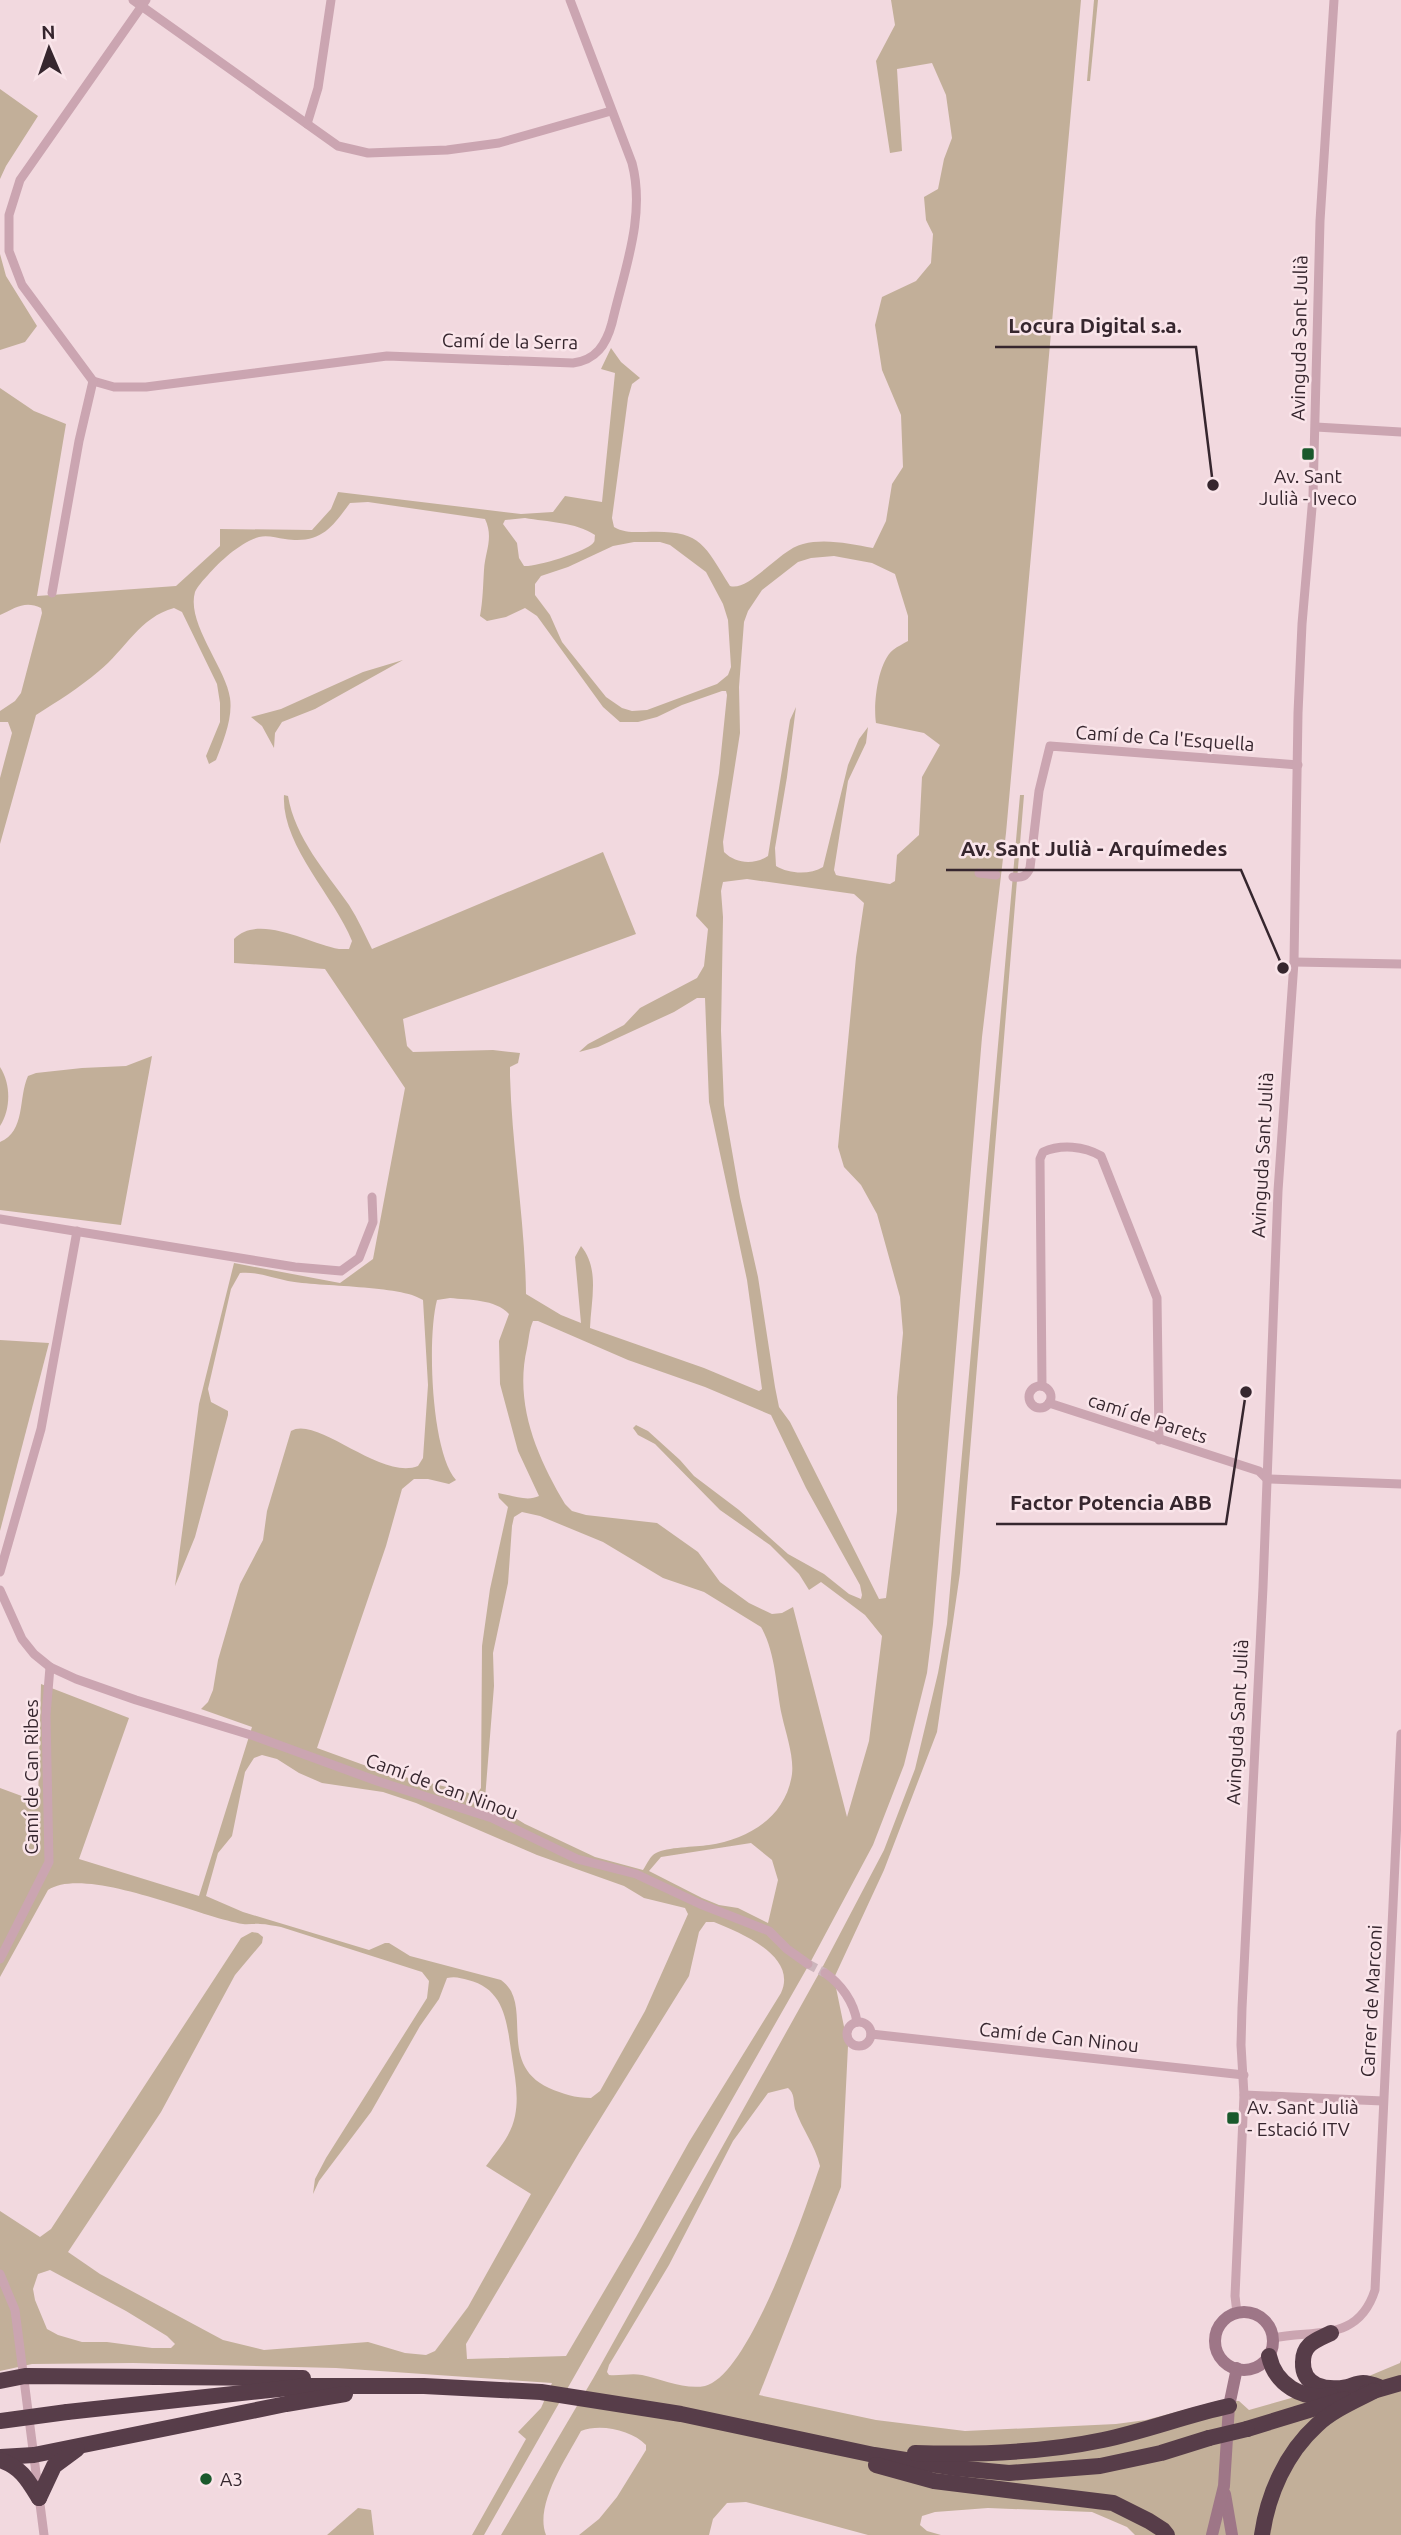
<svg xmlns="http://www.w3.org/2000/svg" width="1401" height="2535" font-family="Ubuntu,sans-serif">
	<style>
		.green { fill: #c2af99; fill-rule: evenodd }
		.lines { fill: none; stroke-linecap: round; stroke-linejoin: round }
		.street-tunnel { stroke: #ccb5bc; stroke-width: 9; stroke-dasharray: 9 4.5; stroke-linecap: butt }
		.street { stroke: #cba5b1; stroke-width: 9 }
		.secondary { stroke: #9e7687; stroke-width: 12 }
		.highway { stroke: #573d49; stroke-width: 16 }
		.highway-bridge { stroke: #573d49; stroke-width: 16 }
		.poi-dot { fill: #1a592c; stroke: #fae5ea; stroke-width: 2.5 }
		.labels { text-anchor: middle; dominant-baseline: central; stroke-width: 5; stroke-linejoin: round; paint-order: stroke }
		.street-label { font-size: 19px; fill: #36262e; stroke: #fae5ea }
		.poi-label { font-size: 19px; fill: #36262e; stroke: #fae5ea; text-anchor: start }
		.leader { fill: none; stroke: #36262e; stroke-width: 2.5 }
		.callout-dot { fill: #36262e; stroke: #fae5ea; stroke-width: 2.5 }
		.callout-label { font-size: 21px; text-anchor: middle; font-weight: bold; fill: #36262e; stroke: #fae5ea; stroke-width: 5; stroke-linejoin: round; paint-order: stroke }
	</style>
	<rect width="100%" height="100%" fill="#f2d9df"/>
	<g class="green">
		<path d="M891,0H1081L1006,833L982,1037L933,1624L927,1673L904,1765L873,1845L811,1961L484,2535H472L526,2439L518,2432L541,2408L552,2383L336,2368L133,2363L32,2364L0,2371V2211L40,2237L51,2229L241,1938L252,1932L258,1933L263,1937L262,1943L235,1975L161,2112L68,2252L100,2274L223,2340L264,2350L368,2342L405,2353L426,2355L435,2351L468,2307L531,2194L486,2166C498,2150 511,2136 515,2116C519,2096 515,2077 512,2057C507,2025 506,1989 468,1980C461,1978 455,1976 447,1978L439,1999L420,2026L371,2112L319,2181L313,2194L315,2179L326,2158L427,1998L429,1981L422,1972L281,1927C274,1926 267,1924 260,1924C254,1923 249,1925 243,1924C199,1917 86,1865 48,1890L0,1977V1788L38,1802L41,1684L129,1718L79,1859L199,1896L252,1727L201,1709L208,1702L213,1690L218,1660L240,1584L263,1540L267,1511L291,1431C317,1415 381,1481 418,1466L423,1458L428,1385L423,1300C401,1285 320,1287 288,1281C273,1278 255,1271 240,1273L231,1289L208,1389L211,1402L228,1411V1415L195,1537L175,1586L199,1404L234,1263L340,1283L373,1259L405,1088L325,969L234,963V939C259,913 309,944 339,949H349L352,941C334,896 281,845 284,795L288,796C295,838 326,872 349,905C358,919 365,935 372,949L603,852L636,934L403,1019L407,1046L413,1052L493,1050L520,1053L518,1063L510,1067V1076C512,1149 525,1220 526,1294L561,1315L581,1323L575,1257L581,1246C600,1269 591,1300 590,1328L704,1368L759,1391L762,1389L747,1280L709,1102L705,998H697L674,1012L598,1047L579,1052L588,1044L624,1025L640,1008L697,978L704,966L708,929L696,916L719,773L727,695L726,691H722L682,705L657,717L638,722H620L603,707L537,616L525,608L506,617L487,621L480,616C483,600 483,585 484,570C485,551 494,538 485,519L368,502L350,503C331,529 320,544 285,539C276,538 268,535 259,537C241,542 220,561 208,575C204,579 197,587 195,592C186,623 226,668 230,698C233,718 223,742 216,760L209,764L206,756L220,722V703L217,684L182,612L174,608C140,617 125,650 99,671C79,688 58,701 36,715L0,844V778L12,733L8,722H0V711L15,701L21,693L42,613L41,608C25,600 15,608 0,615V388L34,411L66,424L37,596L176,586L220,546V529L312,530L331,509L338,492L521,514L553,512L565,496L602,502L615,373L601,369L611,348L621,362L640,378L632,384L628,398L612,518L614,527C624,533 635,532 646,532C701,530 703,543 730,586C749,592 780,549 803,544C825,538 851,544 873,548L886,521L892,484L903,467L901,415L882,370L875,325L882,297L916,281L931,263L933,234L926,220L924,197L938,189L944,159L952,138L946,95L932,63L897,69L902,151L890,153L876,61L895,25ZM525,518C547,522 576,522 595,535C594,541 596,541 591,545C581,553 536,567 524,566L519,558L517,543L503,524L505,520ZM634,542H660L670,545L706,572L723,604L728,620L731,667L728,675L717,684L647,710L632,711L622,708L606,697L562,642L550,615L535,595V584L541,576L568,567L613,546ZM834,556L872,563L895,574L908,616V641C903,644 898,646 893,650C878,662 873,704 876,723L924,733L940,745L922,777L919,835L897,855L895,881L890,884L840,876L836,875L834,870L848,781L866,743L868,727L859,739L848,765L823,867C810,875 789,874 776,866L775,848L787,777L796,707L790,720L768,856C754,865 736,864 724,852L723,842L740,733L739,687L744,622L748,611L762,590L798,562L811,558ZM747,879L854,894L864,903L856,957L838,1147L844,1167L861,1185L877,1214L900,1297L903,1333L897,1397V1511L886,1598L879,1599L877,1595L790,1422L779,1407L775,1387L758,1277L740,1197L724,1105L721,1031L723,917L721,891L723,882ZM450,1298C469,1300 495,1299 509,1314L499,1341L500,1384L518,1451L539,1496C527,1502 511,1495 498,1493L499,1498L508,1507L490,1589L482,1646L481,1788L475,1796L464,1791L383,1772L317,1748L386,1546L402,1489L414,1479H428L449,1484L456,1480C431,1452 427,1337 437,1300ZM533,1321H538L628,1360L705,1387L771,1415L806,1488L860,1585L862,1595L861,1599L849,1594L824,1574L788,1554L739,1510L694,1476L680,1460L648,1431L636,1425L633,1428L638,1435L655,1444L720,1510L770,1545L799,1574L809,1590L821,1582L865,1615L882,1636L869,1741L847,1817L793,1607L782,1613L772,1614L749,1603L720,1582L698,1552L657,1523L586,1515L572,1511L565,1504C537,1457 514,1404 527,1348C529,1339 529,1330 533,1321ZM522,1512L540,1516L603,1542L663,1578L704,1592L761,1627C776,1653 776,1688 782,1716C786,1734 794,1756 792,1774C786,1817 749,1839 709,1845C695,1847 667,1847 656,1853C650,1856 647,1864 643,1870L595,1857L525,1824L485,1799L494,1686L493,1653L508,1583L512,1526L514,1517ZM262,1755L277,1759L299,1773L322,1783L383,1792L416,1803L537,1855L624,1886L644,1898L685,1908L688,1914L645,2011L600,2091L591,2098C575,2098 563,2094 549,2088C495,2063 535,2004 501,1980L410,1956L389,1943H385L369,1950L243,1912L206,1896L218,1853L232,1836L245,1772L254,1758ZM751,1843L772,1860L778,1880L768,1923L738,1908L719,1905L702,1898L649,1871L661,1857ZM706,1922H714C741,1933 798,1956 781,1993L689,2142L636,2237L566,2356L467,2359L466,2344L579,2153L689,1976L699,1932ZM50,2270L126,2311L167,2336L175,2344L171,2348H152L107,2342H82L58,2335L47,2329L35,2300L33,2289L38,2274Z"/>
		<polygon points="1094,0 1098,0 1090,81 1087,81"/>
		<polygon points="0,89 38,116 6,166 0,179"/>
		<polygon points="0,254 6,276 37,326 25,342 0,350"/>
		<polygon points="403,660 315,709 282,722 275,733 274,748 262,726 251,717 281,709 363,672"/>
		<path d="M1020,795H1024L960,1573L937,1732L884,1870L834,1978L848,2046L841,2187L759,2395L876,2420L965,2431L1116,2424L1146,2420L1221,2400L1239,2401L1249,2410L1369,2376L1400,2363L1401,2360V2535H1135L1127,2527L1092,2512L988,2508L935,2512L922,2516L920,2525L927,2531L941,2535H868L746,2502L727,2503L713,2519L709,2535H579L599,2519L617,2497L646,2450V2445C632,2430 600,2423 581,2431C567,2457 534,2505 546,2535H501L594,2377L822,1968L884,1850L915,1769L938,1673L947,1624ZM788,2088C795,2094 793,2100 795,2109C802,2129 815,2145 820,2166C805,2210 749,2376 705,2386C685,2390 661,2379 642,2375C631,2373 620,2376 609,2375L607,2372L609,2365L669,2265L733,2141L768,2093Z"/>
		<path d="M152,1056L121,1225L0,1210V1142C26,1131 18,1098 28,1076L36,1073L82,1068L126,1066Z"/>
		<path d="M0,1067C11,1084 11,1109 0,1126Z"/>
		<polygon points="0,1340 49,1343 0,1531"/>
		<polygon points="358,2508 371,2510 374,2535 327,2535"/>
	</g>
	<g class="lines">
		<polyline class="street-tunnel" points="808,1964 825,1973"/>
		<g class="street">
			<polyline points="133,0 338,146 368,153 447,150 499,143 611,111"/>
			<polyline points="307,124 318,88 331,0"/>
			<path d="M93,381L114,387H146L387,356L573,363C596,360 606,345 612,323C624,271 646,216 632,163L570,0"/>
			<polyline points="93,381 22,285 9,251 9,215 20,180 146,0"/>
			<polyline points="1316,427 1401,432"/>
			<polyline points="52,593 79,441 93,381"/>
			<polyline points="979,873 996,875"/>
			<path d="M1013,877C1022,878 1026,877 1030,868L1039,791L1050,746L1298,765"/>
			<polyline points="1294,962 1401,964"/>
			<polyline points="0,1219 295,1267 341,1271 359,1258 373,1222 372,1197"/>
			<path d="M1042,1386L1040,1159L1043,1152C1061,1144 1084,1146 1101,1156L1157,1298L1159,1440"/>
			<circle cx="1040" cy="1397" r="11"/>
			<polyline points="1049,1403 1259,1471 1267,1479 1401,1484"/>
			<polyline points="0,1572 41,1429 77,1231"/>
			<polyline points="0,1590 22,1639 34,1654 50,1667 76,1679 136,1700 254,1736 377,1781 492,1818 577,1859 636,1874 700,1904 769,1931 787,1949 808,1964"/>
			<polyline points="0,1959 49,1862 46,1715 50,1667"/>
			<path d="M825,1973C841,1984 854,2002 857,2022"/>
			<circle cx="859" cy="2034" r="12"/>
			<polyline points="871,2034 1244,2075"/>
			<polyline points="1244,2095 1383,2101"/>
			<polyline points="0,2274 15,2310 44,2535"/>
			<polyline points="1237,2313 1235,2296 1244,2095 1241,2045 1242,2008 1263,1587 1278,1191 1294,962 1298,713 1302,624 1313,496 1320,221 1334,0"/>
			<path d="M1273,2338C1315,2329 1358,2343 1375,2290L1401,1734"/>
		</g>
		<g class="secondary">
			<circle cx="1244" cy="2341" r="29"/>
			<polyline points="1225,2494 1232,2535"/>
			<polyline points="1212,2535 1224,2486 1229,2406 1237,2368"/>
		</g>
		<g class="highway">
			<path d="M1331,2333C1317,2340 1303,2343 1303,2362C1302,2386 1326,2391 1347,2387C1352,2386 1357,2383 1363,2383C1368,2383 1374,2385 1379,2387"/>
			<path d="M1269,2356C1275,2384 1302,2401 1331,2395"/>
			<polyline points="0,2381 25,2376 303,2378"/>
			<polyline points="1366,2393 1401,2383"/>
			<polyline points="67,2412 307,2386 424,2386 541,2392 681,2414 874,2455 956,2468 1009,2473 1100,2466 1161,2453 1209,2438"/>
			<polyline points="1247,2429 1345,2399"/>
			<path d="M915,2453C978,2455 1041,2453 1103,2440C1146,2431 1187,2415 1229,2406"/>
			<polyline points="0,2457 34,2455 286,2404 345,2394"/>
			<path d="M0,2460C21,2467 28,2480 39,2498"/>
			<polyline points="876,2465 934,2481 1113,2503 1149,2521 1163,2530 1167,2535"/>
			<polyline points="39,2498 54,2466 77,2449"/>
			<path d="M1262,2535C1268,2494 1286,2453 1317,2425C1333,2410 1355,2401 1374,2391"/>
		</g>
		<g class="highway-bridge">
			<polyline points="0,2421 67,2412"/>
			<polyline points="1209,2438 1247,2429"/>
		</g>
	</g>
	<g class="poi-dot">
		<rect x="1301" y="447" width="14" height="14" rx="3.5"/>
		<rect x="1226" y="2111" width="14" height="14" rx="3.5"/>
		<circle cx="206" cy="2479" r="7"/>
	</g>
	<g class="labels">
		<g class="street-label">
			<text transform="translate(1299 338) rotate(-89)">Avinguda Sant Julià</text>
			<text transform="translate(510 341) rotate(1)">Camí de la Serra</text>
			<text transform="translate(1165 738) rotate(4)">Camí de Ca l'Esquella</text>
			<text transform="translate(1262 1155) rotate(-87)">Avinguda Sant Julià</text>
			<text transform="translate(1148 1418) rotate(18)">camí de Parets</text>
			<text transform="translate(1237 1722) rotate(-87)">Avinguda Sant Julià</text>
			<text transform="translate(31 1777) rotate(-90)">Camí de Can Ribes</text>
			<text transform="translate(442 1786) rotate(20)">Camí de Can Ninou</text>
			<text transform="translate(1371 2001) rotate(-87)">Carrer de Marconi</text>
			<text transform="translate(1059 2037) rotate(6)">Camí de Can Ninou</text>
		</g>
		<g class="poi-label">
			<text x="1308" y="476" text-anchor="middle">Av. Sant<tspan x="1308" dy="22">Julià - Iveco</tspan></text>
			<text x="1247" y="2107">Av. Sant Julià<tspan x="1247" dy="22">- Estació ITV</tspan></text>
			<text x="220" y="2479">A3</text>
		</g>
	</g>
	<path class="leader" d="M1213 485L1196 347H995M1283 968L1241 870H946M1246 1392L1226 1524H996"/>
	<g class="callout-dot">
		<circle cx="1213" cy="485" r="7"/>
		<circle cx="1283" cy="968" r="7"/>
		<circle cx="1246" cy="1392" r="7"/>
	</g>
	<g class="callout-label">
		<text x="1095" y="333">Locura Digital s.a.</text>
		<text x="1094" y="856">Av. Sant Julià - Arquímedes</text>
		<text x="1111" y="1510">Factor Potencia ABB</text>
	</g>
	<g transform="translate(49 49) rotate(358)" stroke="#fae5ea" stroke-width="5" paint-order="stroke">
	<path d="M0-5L12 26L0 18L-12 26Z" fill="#36262e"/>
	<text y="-10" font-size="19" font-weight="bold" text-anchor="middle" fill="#36262e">N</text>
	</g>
</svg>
